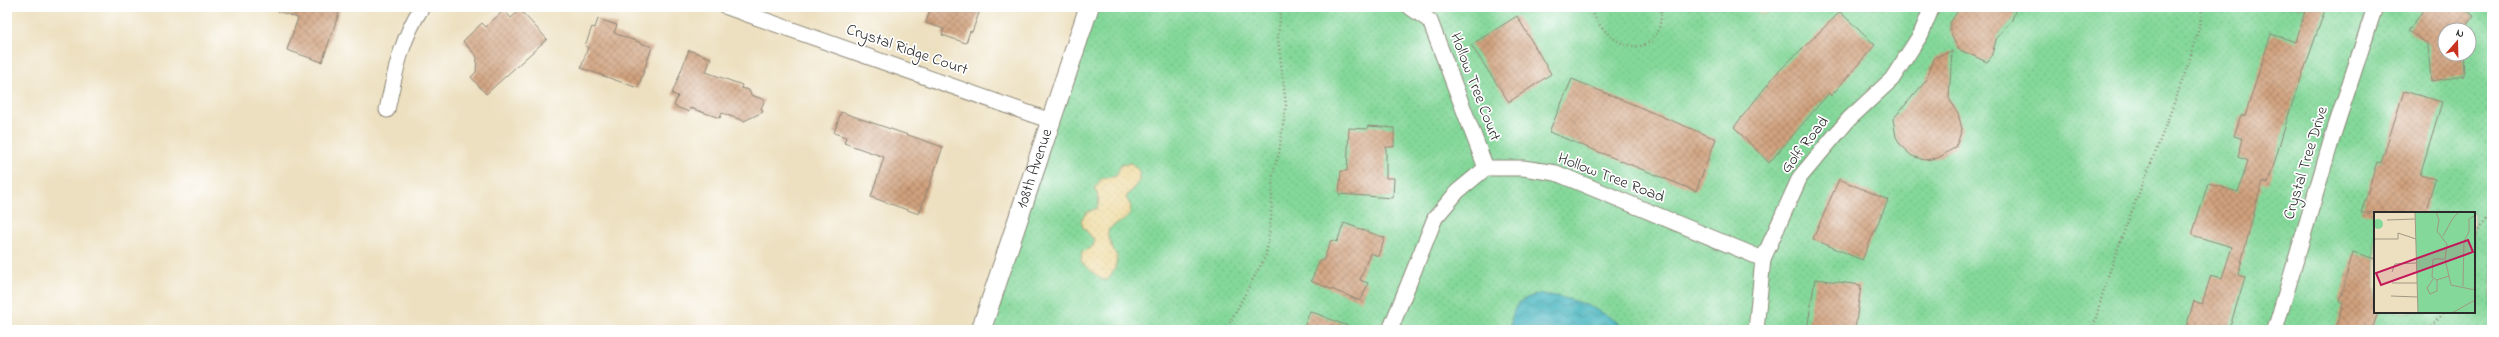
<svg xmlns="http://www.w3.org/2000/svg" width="2499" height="337" font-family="'Indie Flower',sans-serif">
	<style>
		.grass { fill: url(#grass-dots); stroke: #588262; fill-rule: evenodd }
		.sand { fill: url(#sand-dots); stroke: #8c8264 }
		.water { fill: url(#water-waves); stroke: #387074 }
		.building { fill: url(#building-cross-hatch) }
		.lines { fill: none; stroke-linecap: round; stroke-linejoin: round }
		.minor-casing { stroke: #8c8676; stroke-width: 17 }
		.tertiary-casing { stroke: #8c8676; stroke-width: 21 }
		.path { stroke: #8c8676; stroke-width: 2.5; stroke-dasharray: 1 3; stroke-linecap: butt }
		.minor { stroke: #fff; stroke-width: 15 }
		.tertiary { stroke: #fff; stroke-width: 19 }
		.labels { text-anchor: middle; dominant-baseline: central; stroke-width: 3.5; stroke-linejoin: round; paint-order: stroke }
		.street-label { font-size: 16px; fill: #2b2b2b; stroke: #fff }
		.inset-road { fill: none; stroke: #9f9884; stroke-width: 1 }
		.view { fill: #c2185b; fill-opacity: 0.15; stroke: #c2185b; stroke-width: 2 }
		.inset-edge { fill: none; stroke: #2b2b2b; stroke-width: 2 }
	</style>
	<defs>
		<pattern id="grass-dots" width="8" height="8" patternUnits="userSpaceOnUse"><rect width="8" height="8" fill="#84d89a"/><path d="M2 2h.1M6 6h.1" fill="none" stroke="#72ba85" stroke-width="1.8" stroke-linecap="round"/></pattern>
		<pattern id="sand-dots" width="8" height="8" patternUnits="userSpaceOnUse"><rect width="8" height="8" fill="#eeda9e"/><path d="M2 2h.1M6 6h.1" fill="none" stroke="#cb8" stroke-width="1.8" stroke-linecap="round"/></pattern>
		<pattern id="water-waves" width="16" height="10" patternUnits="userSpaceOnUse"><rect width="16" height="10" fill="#45b4be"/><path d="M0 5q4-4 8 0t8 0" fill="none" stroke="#3a939b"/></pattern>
		<pattern id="building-cross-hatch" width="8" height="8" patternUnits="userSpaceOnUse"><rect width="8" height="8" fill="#d0a17d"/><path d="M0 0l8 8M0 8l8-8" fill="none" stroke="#a98367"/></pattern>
	</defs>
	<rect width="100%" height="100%" fill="#fff"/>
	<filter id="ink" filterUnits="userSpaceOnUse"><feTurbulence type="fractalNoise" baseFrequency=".025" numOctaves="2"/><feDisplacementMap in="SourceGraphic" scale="8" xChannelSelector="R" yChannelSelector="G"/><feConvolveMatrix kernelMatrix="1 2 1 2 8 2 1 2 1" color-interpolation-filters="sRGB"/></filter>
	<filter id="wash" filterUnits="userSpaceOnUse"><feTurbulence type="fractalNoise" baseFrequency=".012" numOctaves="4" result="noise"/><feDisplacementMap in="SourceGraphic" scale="16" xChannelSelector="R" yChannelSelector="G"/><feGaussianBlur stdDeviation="0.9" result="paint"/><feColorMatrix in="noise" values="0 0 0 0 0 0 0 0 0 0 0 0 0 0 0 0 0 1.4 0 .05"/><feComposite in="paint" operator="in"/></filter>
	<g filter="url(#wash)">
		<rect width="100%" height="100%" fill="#ede0c0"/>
		<path class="grass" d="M1088,7H2492V330H982ZM2445,30H2469V54H2445ZM2375,213H2474V312H2375Z"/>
		<g class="sand">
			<polygon points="1757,7 1768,7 1767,14 1759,14"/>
			<path d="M1131,163L1139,171V181L1126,197L1131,207C1129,224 1117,220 1108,230V238L1117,257L1115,269L1107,280H1102L1081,262L1082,252L1092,247L1095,241L1083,227L1081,220L1086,213L1097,208L1099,201L1095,188L1101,179L1116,176L1121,165Z"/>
		</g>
		<path class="water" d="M1541,294C1571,297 1604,309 1626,330H1510C1513,306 1516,299 1541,294Z"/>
		<g id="blocks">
			<g class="building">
				<polygon points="272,7 341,7 322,62 287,50 298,18 271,9"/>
				<polygon points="931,7 971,7 980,10 972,32 970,31 966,43 942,35 944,29 926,23"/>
				<polygon points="1960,7 2016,7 2012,20 1997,37 1991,57 1987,62 1958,49 1950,31 1950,23"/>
				<polygon points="2306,7 2326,7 2290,110 2268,184 2262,182 2238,275 2245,277 2229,330 2197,330 2186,327 2194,301 2202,304 2211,275 2222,278 2232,247 2192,235 2208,183 2238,192 2248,161 2238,157 2243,139 2234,136 2241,115 2245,116 2271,34 2296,42"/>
				<polygon points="2426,7 2462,7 2474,16 2464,30 2445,30 2445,54 2463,54 2464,76 2431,81 2428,44 2408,31"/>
				<polygon points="504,10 511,18 520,10 547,39 486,94 471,77 476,72 477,57 463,41 482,23 486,27"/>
				<polygon points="1840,12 1875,45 1831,96 1829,93 1769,163 1734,127 1776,74"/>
				<polygon points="1517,16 1551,74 1509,102 1471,45"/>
				<polygon points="598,19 617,25 614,33 652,47 638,88 581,68 588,47 585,46 592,27 595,28"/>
				<polygon points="689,50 711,58 706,72 742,85 741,88 749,90 751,95 765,100 761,108 763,112 744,121 722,113 720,118 690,108 689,112 674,106 678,96 672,94"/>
				<polygon points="1952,51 1949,98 1958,113 1962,129 1956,147 1938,158 1924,160 1912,156 1902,147 1896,137 1893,119 1925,82 1935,57"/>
				<polygon points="1572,79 1716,139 1696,191 1549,132"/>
				<polygon points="2404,91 2442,102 2420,175 2435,179 2425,213 2361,213 2377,162 2381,163"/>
				<polygon points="841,112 943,147 919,214 871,197 884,157 844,143 846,137 834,133"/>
				<polygon points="1368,126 1394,128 1394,147 1386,147 1386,178 1394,178 1393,198 1339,194 1341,171 1347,171 1349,128 1367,129"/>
				<polygon points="1839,179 1888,200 1862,260 1813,239"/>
				<polygon points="1344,223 1385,238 1378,256 1370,253 1360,280 1368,283 1361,301 1311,281 1320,260 1323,261 1331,240 1337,242"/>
				<polygon points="2353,252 2375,259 2375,312 2378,312 2372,330 2335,330 2343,304 2339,302"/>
				<polygon points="1815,279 1861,285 1855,330 1807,330"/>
				<polygon points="1310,311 1355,329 1355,330 1303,330"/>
			</g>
		</g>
	</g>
	<g filter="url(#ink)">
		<use href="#blocks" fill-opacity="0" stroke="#8c8676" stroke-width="1"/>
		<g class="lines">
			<g class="minor-casing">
				<g id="minor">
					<polyline points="727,7 1051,121"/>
					<polyline points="1410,7 1430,21 1486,168"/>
					<path d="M387,110C395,73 401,39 422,7"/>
					<polyline points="1390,330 1435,218 1458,191 1486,168 1523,168 1556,173 1763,259"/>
					<polyline points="1756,330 1763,259 1800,177 1849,119 1892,79 1921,34 1932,7"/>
					<polyline points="2275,330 2333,135 2375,7"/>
				</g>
			</g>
			<g class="tertiary-casing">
				<g id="tertiary">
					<path id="s1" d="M981,330L1089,7"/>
				</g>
			</g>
			<g class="path">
				<path d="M1590,7C1607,52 1664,66 1661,7"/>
				<polyline points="2474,237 2492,209"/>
				<polyline points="1226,330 1266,255 1271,220 1273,172 1279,153 1286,105 1278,38 1281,7"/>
				<path d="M2093,330C2111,252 2147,179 2174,103C2185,72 2199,40 2202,7"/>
				<polyline points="2430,330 2443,312"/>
			</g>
			<use href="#minor" class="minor"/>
			<use href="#tertiary" class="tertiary"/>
		</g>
	</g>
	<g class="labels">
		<g class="street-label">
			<text transform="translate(907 50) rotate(19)">Crystal Ridge Court</text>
			<text transform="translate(1475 87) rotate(69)">Hollow Tree Court</text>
			<text transform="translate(1805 145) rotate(-52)">Golf Road</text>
			<text transform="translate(2306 163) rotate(-73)">Crystal Tree Drive</text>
			<text stroke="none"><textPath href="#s1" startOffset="170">108th Avenue</textPath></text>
			<text transform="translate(1611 178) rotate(21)">Hollow Tree Road</text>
		</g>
	</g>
	<g transform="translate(2374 212)">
		<rect width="101" height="101" fill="#ede0c0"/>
		<path d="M41,0H101V101H44Z" fill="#84d89a"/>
		<path d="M-1 12a5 5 0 1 1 10 0a5 5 0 1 1-10 0Z" fill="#84d89a"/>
		<path class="inset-road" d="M41,0L44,101M62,0L65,8L63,19L73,32L71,47L77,73L101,78M13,8L41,7M69,24L79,6L85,0M0,27H24V21L42,27M70,47H59L58,65L63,68L75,64M18,60L21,52L42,51M59,67L53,76L56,82L63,79V68M18,71H43M89,74L90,29L95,20V7L101,3M17,84L43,85M78,101L101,88"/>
		<path class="view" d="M94,28L99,40L7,73L2,61Z"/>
		<rect width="101" height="101" class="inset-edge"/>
	</g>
	<rect width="2499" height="337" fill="none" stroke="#fff" stroke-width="24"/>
	<g transform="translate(2457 42) rotate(20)"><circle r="19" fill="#ffffff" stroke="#aaaaaa"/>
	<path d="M0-3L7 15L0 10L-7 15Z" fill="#c8321e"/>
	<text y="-6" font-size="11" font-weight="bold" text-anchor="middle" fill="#2b2b2b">N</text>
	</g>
</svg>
